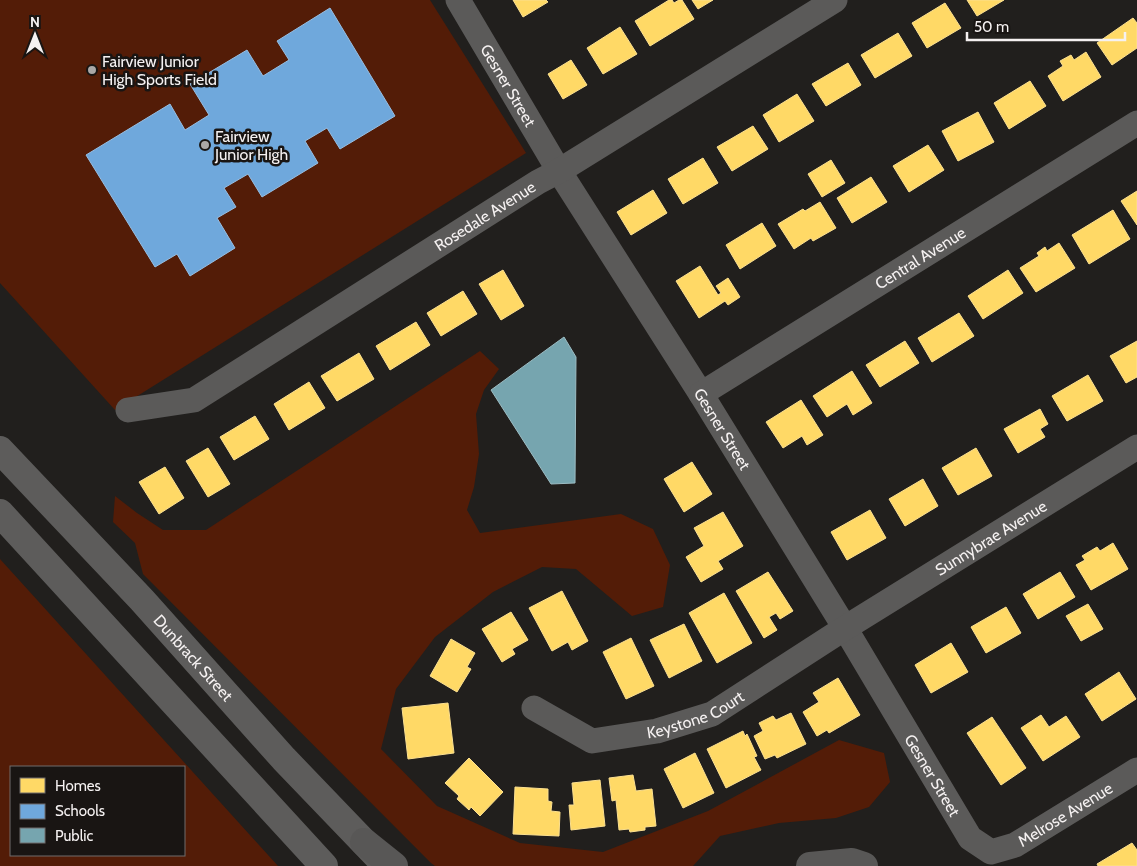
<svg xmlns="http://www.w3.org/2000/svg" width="1137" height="866" font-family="Cabin,sans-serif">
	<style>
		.green { fill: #531c07; fill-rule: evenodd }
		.homes { fill: #ffd966; stroke: #fce090 }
		.schools { fill: #6fa8dc; stroke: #97bee2 }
		.public { fill: #76a5af; stroke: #9cbcc3 }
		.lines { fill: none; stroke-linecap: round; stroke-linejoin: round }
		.street { stroke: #5b5a59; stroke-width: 25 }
		.secondary { stroke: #5d5c5b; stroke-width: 28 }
		.highway { stroke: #585756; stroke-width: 28 }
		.poi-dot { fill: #aba8a7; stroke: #191513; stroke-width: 2 }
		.labels { text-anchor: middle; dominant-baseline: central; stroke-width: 5; stroke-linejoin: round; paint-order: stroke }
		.poi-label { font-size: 16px; fill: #f5f1f1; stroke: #191513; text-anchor: start }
		.street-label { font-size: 16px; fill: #f5f1f1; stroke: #191513 }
	</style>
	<rect width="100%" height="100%" fill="#211f1d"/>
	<g class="green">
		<polygon points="0,0 430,0 526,153 115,410 0,283"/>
		<polygon points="480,351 499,369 484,390 476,414 479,454 474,487 467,510 480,533 621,514 653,529 670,565 663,607 632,616 576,569 542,567 493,592 435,637 396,689 381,749 437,806 520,843 603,852 708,811 839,740 884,753 890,782 869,807 836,818 779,823 720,836 693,866 435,866 431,863 143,574 135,543 113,522 115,496 137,513 163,530 206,530"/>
		<path d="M0,559L278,866H0ZM11,767H184V855H11Z"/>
	</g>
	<g class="homes">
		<polygon points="513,0 546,0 548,2 523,17"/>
		<polygon points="669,0 672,0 674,3 679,0 682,0 694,19 650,46 635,21"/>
		<polygon points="692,0 713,0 698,9"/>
		<polygon points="967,0 1004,0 977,16"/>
		<polygon points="945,3 961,28 927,48 912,23"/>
		<polygon points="1133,18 1137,23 1137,48 1112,65 1097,43"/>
		<polygon points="620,27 637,54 603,74 587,48"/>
		<polygon points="898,33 912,56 875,78 861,55"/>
		<polygon points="1086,52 1101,77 1063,101 1048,76 1063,66 1060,61 1071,55 1074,60"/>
		<polygon points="571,60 587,85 563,99 548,74"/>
		<polygon points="848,63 861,85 826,106 812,84"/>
		<polygon points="1030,81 1046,106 1009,129 994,103"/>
		<polygon points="797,94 814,121 779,142 763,115"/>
		<polygon points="978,112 994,142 958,161 942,131"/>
		<polygon points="753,126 768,149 732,171 717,147"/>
		<polygon points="928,145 944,170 909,192 893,166"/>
		<polygon points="703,158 718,183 683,204 668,179"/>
		<polygon points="831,160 845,183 822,197 808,174"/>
		<polygon points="871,177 887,202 852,223 837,198"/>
		<polygon points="653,190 667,213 631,235 617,212"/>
		<polygon points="1137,191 1137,225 1121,201"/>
		<polygon points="820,202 836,228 813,241 811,238 794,249 778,224 803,209 805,211"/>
		<polygon points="1113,210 1130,239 1089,264 1072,235"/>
		<polygon points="762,223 776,246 740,269 726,245"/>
		<polygon points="1059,243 1075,268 1036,292 1020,268 1039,256 1037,253 1045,247 1047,251"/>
		<polygon points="700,266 718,295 721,293 716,286 728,278 740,297 728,305 725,301 699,318 676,281"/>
		<polygon points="503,270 524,306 501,320 479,284"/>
		<polygon points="1008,270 1023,293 983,319 968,296"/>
		<polygon points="463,291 477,314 441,336 427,313"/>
		<polygon points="959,313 974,336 932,362 918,338"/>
		<polygon points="416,322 430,345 390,370 376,346"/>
		<polygon points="905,341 919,363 880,387 866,365"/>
		<polygon points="1137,341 1137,377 1126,383 1110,356"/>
		<polygon points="359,353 374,379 337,401 321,376"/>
		<polygon points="852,371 872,403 853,415 847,404 827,417 813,396"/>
		<polygon points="1088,375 1103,401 1067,421 1052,396"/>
		<polygon points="309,382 325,408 289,430 274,404"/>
		<polygon points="801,400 823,435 807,445 802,436 783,448 766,422"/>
		<polygon points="1040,409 1048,424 1040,429 1045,437 1018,453 1004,429"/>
		<polygon points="255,416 269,439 234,460 220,437"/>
		<polygon points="208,448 230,484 208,497 186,461"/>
		<polygon points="976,448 992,476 958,495 942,468"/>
		<polygon points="692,462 712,494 684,512 664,479"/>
		<polygon points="165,467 184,498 159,514 139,482"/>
		<polygon points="923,479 938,506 905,526 889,499"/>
		<polygon points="870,510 886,538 847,560 831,532"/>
		<polygon points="723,512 743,546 718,561 723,569 701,582 686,557 704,546 694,528"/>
		<polygon points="1113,543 1128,569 1091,590 1076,565 1085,560 1082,556 1097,547 1100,551"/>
		<polygon points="768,572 793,611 780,619 776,613 769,617 777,630 764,638 736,591"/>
		<polygon points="1060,572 1075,597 1038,619 1023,594"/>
		<polygon points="562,591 588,641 572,650 568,642 552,651 529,608"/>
		<polygon points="724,593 752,643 717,663 689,613"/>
		<polygon points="1088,604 1103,629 1081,641 1066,616"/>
		<polygon points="1006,607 1021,633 986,653 971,627"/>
		<polygon points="511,612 528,640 512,649 515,654 502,662 482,629"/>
		<polygon points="684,624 702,661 669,678 650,640"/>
		<polygon points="631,638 654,686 626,699 603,652"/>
		<polygon points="451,639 475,653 467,667 471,669 457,692 430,676"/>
		<polygon points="951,643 968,672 931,693 915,665"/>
		<polygon points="1119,672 1136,699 1102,721 1085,694"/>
		<polygon points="838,678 860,715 829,733 827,730 817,736 803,712 819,702 813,693"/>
		<polygon points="448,703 454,753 408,759 402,708"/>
		<polygon points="791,713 806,744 777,758 775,755 765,759 754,736 763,731 759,723 773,716 776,720"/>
		<polygon points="1041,715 1049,727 1066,716 1080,737 1043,761 1021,728"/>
		<polygon points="992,717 1026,768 1001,785 967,733"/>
		<polygon points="743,731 745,736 747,734 757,756 754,757 761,770 726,788 707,749"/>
		<polygon points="695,753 714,793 683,808 664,769"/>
		<polygon points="469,758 503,792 480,816 471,807 469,810 457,799 459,796 445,783"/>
		<polygon points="633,775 636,791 652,789 656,826 645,827 645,830 630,832 629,829 619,830 616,800 612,801 609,778"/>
		<polygon points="600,780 605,826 571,830 569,805 574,805 572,783"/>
		<polygon points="515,787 548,789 548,801 552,802 551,811 560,812 559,836 513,834"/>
		<polygon points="1132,843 1137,850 1137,866 1098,866 1097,864"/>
	</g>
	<polygon class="schools" points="330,8 395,116 340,149 327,128 305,141 318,163 262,197 248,174 224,188 236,207 217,218 235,248 190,276 177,254 155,267 86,155 170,104 185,130 209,115 190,84 247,50 263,76 289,60 277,41"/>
	<polygon class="public" points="564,337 576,357 575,483 551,484 491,390"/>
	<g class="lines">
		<g class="street">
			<path id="s1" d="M458,0L559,171L701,394L845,628L970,838L991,852L1015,845L1137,770"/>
			<path id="s2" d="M701,394L1137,123"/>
			<path id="s3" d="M128,410L194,400L538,182L559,171L835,0"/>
			<path id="s4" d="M534,708L592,741L657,731L712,714L845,628L1137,447"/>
		</g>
		<g class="secondary">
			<path id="s5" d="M0,450L142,600L284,759L380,859"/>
			<polyline points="0,513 324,866"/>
		</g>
		<g class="highway">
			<polyline points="364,842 394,866"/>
			<polyline points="810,866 852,862 864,866"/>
		</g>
	</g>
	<g class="poi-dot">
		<circle cx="92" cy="70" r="5"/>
		<circle cx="205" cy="145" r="5"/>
	</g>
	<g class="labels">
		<g class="poi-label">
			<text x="102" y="61">Fairview Junior<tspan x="102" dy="18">High Sports Field</tspan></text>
			<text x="215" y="136">Fairview<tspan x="215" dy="18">Junior High</tspan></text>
		</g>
		<g class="street-label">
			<text stroke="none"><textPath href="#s1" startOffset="99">Gesner Street</textPath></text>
			<text stroke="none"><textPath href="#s3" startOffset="411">Rosedale Avenue</textPath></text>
			<text stroke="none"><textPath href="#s2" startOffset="258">Central Avenue</textPath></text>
			<text stroke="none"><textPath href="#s1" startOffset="504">Gesner Street</textPath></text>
			<text stroke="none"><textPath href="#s4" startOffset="520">Sunnybrae Avenue</textPath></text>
			<text stroke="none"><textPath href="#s5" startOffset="284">Dunbrack Street</textPath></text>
			<text stroke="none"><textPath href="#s4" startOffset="174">Keystone Court</textPath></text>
			<text stroke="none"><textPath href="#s1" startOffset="909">Gesner Street</textPath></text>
			<text stroke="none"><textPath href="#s1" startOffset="1091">Melrose Avenue</textPath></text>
		</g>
	</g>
	<rect x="10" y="766" width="175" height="90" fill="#191513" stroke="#716d6c"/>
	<rect x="20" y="778" width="25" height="15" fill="#ffd966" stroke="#716d6c"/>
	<text x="55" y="791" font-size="15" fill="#f5f1f1">Homes</text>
	<rect x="20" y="804" width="25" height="15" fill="#6fa8dc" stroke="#716d6c"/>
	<text x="55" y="816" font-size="15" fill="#f5f1f1">Schools</text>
	<rect x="20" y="828" width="25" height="15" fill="#76a5af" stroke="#716d6c"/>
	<text x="55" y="841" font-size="15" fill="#f5f1f1">Public</text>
	<g transform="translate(35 35)" stroke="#191513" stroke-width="4" paint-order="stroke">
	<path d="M0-4L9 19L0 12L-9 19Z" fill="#f5f1f1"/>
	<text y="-8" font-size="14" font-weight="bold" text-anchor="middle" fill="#f5f1f1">N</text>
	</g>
	<path d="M967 32v8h158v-8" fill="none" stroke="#f5f1f1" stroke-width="2.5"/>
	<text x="974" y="32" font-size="15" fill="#f5f1f1" stroke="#191513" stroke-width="4" paint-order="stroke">50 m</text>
</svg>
